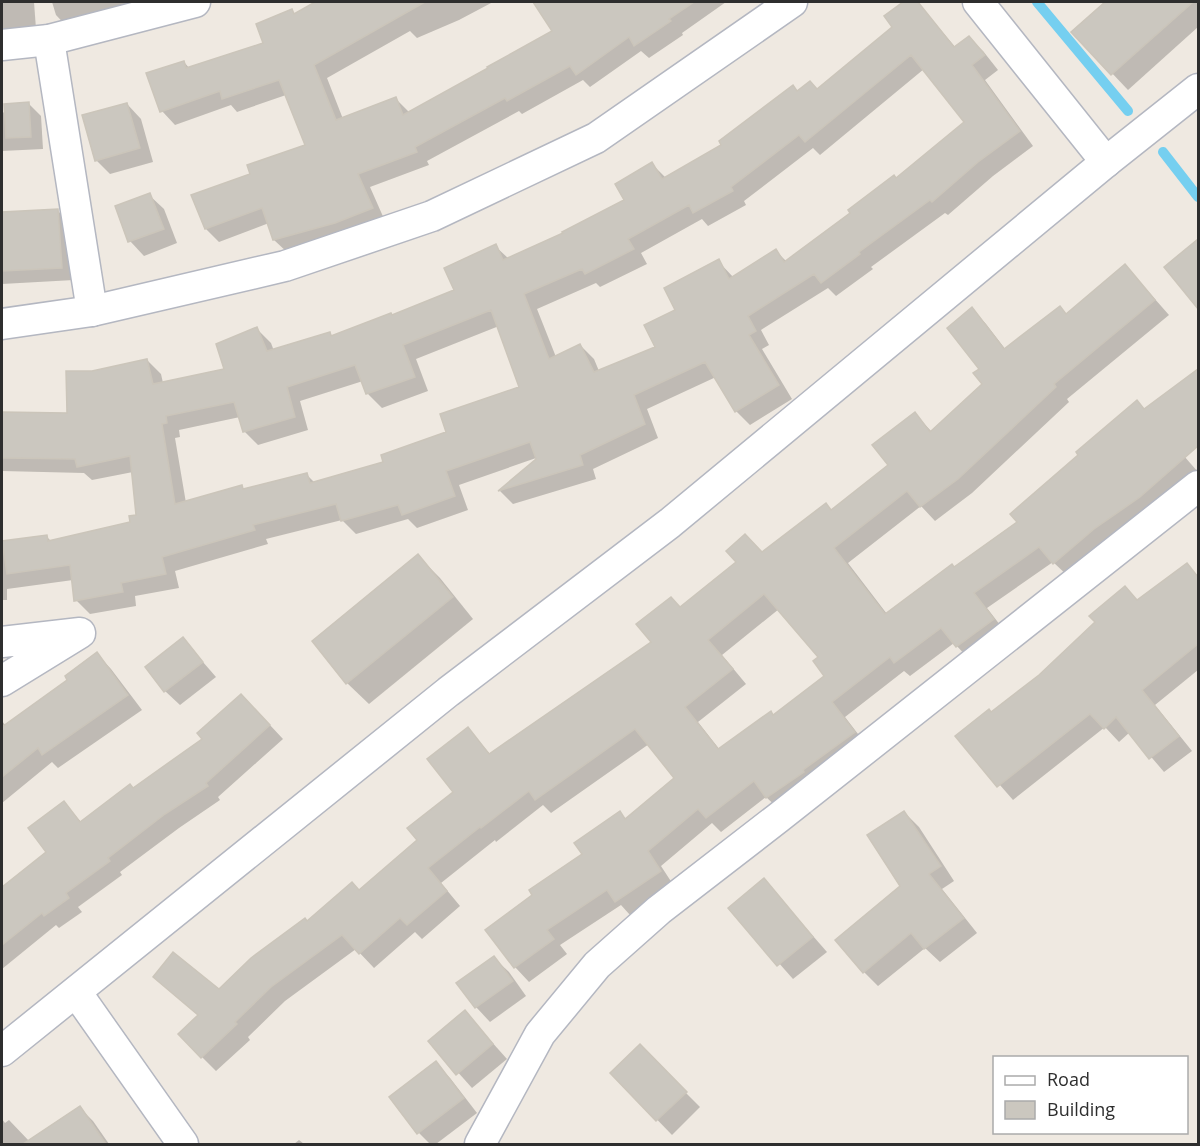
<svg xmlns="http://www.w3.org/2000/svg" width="1200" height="1146" font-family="'Open Sans',sans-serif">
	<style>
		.shadow { fill: #0003; fill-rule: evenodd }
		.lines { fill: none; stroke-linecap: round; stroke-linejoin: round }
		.stream { stroke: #75cff0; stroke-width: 10 }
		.building { fill: #cbc7bf; stroke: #cbc5ba; stroke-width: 1.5; fill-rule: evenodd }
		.street-casing { stroke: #b4b7c1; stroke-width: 33 }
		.street { stroke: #fff; stroke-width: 30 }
	</style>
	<rect width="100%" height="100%" fill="#efe9e1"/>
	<g class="shadow">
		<polygon points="2,2 34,2 36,29 2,36"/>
		<polygon points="52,2 145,2 70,30 56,15"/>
		<polygon points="318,2 493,2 459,20 417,38 410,31 327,78 343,119 396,99 410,113 554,31 535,2 589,2 595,12 611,2 726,2 682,33 683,35 649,58 641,51 590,87 583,80 522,114 519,111 427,161 429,165 370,187 385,221 288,253 274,240 269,223 219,242 206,229 252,174 307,146 286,95 237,112 231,105 175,125 162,111 184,62 190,69 265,43 291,11 295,15"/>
		<path d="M905,2H917L956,48L969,38L983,51L998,70L985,80L1033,146L993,176L948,215L945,213L871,267L873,269L836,296L828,288L761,330L769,345L762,349L792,399L750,425L736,411L716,377L647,409L658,438L593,469L596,479L513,504L500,491L539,457L459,485L468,510L417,528L408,519L356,534L342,520L266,539L268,544L175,571L179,588L135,596L136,606L90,614L76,600L73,580L7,589V600H2V546L46,536L52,542L132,523L138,517L133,472L92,480L84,473L2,471V414H69L92,372L147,360L161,374L163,383L226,370L257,329L271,343L274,351L330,333L333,337L392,317L456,291L495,246L509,259L565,234L626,200L652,164L666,178L724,145L798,92L818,90L894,27L886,17ZM924,69L966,122L897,180L787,262L776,251L734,278L718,261L657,348L599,371L594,359L580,345L556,357L537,309L596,283L600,287L647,264L641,253L702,219L708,226L746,205L744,201L813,148L820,155ZM499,326L521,388L448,433L385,463L315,483L307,475L245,490L242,487L186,503L175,438L180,437L179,430L240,417L244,431L258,445L308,430L300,401L363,381L368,394L382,408L428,391L416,359Z"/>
		<polygon points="1109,2 1198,2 1198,27 1128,90 1073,32"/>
		<polygon points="28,103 41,116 43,149 2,151 2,113"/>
		<polygon points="127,104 141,119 153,162 110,174 96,160"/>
		<polygon points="149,195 164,209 177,243 144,256 130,241 116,207"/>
		<polygon points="57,210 70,223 74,280 2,284 2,213"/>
		<polygon points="1190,248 1198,256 1198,305 1190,297"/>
		<path d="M1139,281L1169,315L1067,399L1069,402L972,493L935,521L921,506L848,563L887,614L1019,522L1144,410L1198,371V445L1184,456L1198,472L1069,577L1053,562L987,608L1007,634L971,661L954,643L910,676L904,671L845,717L868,747L781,811L766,797L721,832L712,823L661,866L674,886L630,915L621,905L560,945L567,954L529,982L515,967L487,931L584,854L620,813L627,820L676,778L649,744L551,813L543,805L496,842L495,840L441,883L460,906L422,939L415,932L374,968L356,949L285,1001L248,1037L250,1040L216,1071L202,1057L199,1016L155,977L219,991L307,923L359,892L419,840L455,793L468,729L491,755L653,642L681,608L762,553L832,511L890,466L915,414L932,432L984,384L972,309L986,324L1006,350L1060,308L1067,315ZM779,609L820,657L826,676L773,716L720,750L698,722L746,684L722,655Z"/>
		<polygon points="418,556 440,578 473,619 369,704 347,683"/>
		<polygon points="1187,565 1198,576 1198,670 1155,705 1192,751 1164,772 1130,732 1119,742 1105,727 1013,800 958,737 1040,676 1097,622 1125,588 1138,601"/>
		<polygon points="183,639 216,677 180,705 165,691"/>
		<polygon points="97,654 111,669 142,710 58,768 52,762 2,803 2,721 6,726 69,680"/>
		<polygon points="255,709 283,739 218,797 220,800 179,828 120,872 122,875 78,907 82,912 59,928 56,925 2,969 2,889 48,852 64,803 82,823"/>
		<polygon points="904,812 919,827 954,881 942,889 977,933 940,962 925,948 878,986 864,972 902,886"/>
		<polygon points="764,880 827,952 793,979 730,908"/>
		<polygon points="494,958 509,972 526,996 490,1022 476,1007 458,983"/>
		<polygon points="465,1012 507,1059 472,1088 430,1041"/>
		<polygon points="640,1047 700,1107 672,1135 612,1073"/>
		<polygon points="435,1063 450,1078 477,1113 436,1144 430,1144 419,1133"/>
		<polygon points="80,1108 93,1121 109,1144 2,1144 2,1119 5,1123 9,1120 30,1142"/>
		<polygon points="299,1140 304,1144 294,1144"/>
	</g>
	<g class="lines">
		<g class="stream">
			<polyline points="1037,2 1128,111"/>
			<polyline points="1163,152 1198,197"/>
		</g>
	</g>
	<g class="building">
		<polygon points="315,2 425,2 314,65 336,120 396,97 403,115 488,68 487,67 552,31 533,2 694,2 669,19 671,21 634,46 629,37 576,75 570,66 507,101 505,98 415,147 417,152 358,174 373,208 335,223 273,240 262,208 205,229 191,195 250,174 247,165 305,145 279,80 222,99 220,91 160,112 146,73 184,61 186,68 263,43 256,24 292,9 294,14"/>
		<path d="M903,2H918L954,47L969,36L985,55L972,65L1020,131L978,162L932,202L930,200L859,252L860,254L821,283L814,274L748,316L756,331L749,335L779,385L735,412L705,362L634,395L645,424L580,455L583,465L498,491L536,459L530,442L446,471L455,496L402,515L398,505L341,521L336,504L253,525L255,530L162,557L166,574L121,583L123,592L74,601L70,565L7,574L2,541L47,535L48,541L130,522L129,516L136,515L130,456L77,467L75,459L2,458V412L67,413L66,371H92L147,359L153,384L224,369L216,344L257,327L267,351L330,332L331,336L391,313L392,315L454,290L444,268L496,244L503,260L563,233L562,232L624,200L615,184L652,162L662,179L721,145L719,141L793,85L797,91L810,81L817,89L892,27L884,16ZM911,55L964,122L896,178L894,175L848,210L850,213L784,262L776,249L729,279L719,259L664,288L675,310L644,325L655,347L594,372L580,344L549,359L524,294L582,269L585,274L634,249L628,239L689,205L693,213L733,191L731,187L799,135L805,142ZM491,310L519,387L440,414L446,432L381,455L383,462L310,483L307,473L243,489L242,485L175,504L162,424L167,423L166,416L234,402L243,432L295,417L287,387L355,365L366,394L415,377L403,345Z"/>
		<polygon points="1105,2 1193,2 1111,75 1071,32"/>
		<polygon points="29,102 31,137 6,138 4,104"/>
		<polygon points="127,103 140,148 95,161 82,115"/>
		<polygon points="150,193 164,229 128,242 115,206"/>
		<polygon points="58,209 62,268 2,271 2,212"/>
		<polygon points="1198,239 1198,309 1164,267"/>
		<path d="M1125,264L1155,300L1054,384L1056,387L958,479L920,507L907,491L834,548L885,614L952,564L954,567L1017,522L1010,514L1078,455L1076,452L1137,400L1144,409L1198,369V446L1140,497L1094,529L1053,564L1039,547L974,593L994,619L956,647L941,628L894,663L890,657L832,702L855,732L803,770L804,772L766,798L754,781L706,818L698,809L648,851L661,871L615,902L607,890L547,930L554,939L514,968L485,930L532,895L529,890L582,854L574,843L620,811L625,819L674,778L635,729L535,800L529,791L481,828L480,827L428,868L447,891L407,925L400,918L359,954L342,935L271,987L235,1022L237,1024L201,1058L178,1034L198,1015L153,977L173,952L219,989L251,958L305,918L307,921L352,882L359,890L417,840L407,828L453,792L427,759L468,727L489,754L651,642L636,624L671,597L680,607L736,562L726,551L745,534L762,552L826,503L831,510L888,465L872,445L915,412L930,432L982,384L973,373L979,369L947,328L972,307L1004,349L1060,306L1066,314ZM764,594L818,657L813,661L824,676L773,715L771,711L718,749L685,707L733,669L708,640Z"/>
		<polygon points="418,554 453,597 346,684 312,641"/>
		<polygon points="1187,563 1198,577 1198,644 1142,690 1179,736 1149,759 1116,717 1104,729 1090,714 997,787 955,736 989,709 991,712 1039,675 1095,622 1089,616 1125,586 1137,600"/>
		<polygon points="183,637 203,662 164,692 145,667"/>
		<polygon points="97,652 128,695 42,755 38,748 2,777 2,727 67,680 65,676"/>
		<polygon points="241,694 270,725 206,783 208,786 165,814 108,858 110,861 66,893 69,898 44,916 42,913 2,945 2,887 46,852 28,828 64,801 80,822 130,784 133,788 202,739 197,733"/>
		<polygon points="904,811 941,866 929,874 964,918 924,949 911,933 863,973 835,940 900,886 867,835"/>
		<polygon points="764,878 813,937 777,966 728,908"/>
		<polygon points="494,956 513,981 475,1008 456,983"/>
		<polygon points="465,1010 493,1044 456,1075 428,1041"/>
		<polygon points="640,1044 687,1092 656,1121 610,1073"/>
		<polygon points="436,1061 464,1098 417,1134 389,1097"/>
		<polygon points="80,1106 106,1144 23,1144"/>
	</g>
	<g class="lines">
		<g class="street-casing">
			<g id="street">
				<polyline points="978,2 1106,162"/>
				<polyline points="49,40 92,311"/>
				<polyline points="2,45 49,40 195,2"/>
				<polyline points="2,324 92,311 285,266 432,216 596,138 792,2"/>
				<polyline points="2,642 80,633 2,681"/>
				<polyline points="76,992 183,1144"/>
				<polyline points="2,1051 448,692 670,523 1106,162 1198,89"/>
				<polyline points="480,1144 540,1034 597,965 659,910 778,818 1198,486"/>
			</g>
		</g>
		<use href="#street" class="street"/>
	</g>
	<rect width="1200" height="1146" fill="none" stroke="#2e2e2e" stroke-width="6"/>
	<rect x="993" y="1056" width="195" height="78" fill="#ffffff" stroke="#ababab" stroke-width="1.5"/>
	<rect x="1005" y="1076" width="30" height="9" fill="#ffffff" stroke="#ababab" stroke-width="1.5"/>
	<text x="1047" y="1086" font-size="18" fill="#2e2e2e">Road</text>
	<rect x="1005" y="1101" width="30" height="18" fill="#cbc7bf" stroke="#ababab" stroke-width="1.5"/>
	<text x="1047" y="1116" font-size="18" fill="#2e2e2e">Building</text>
</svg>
